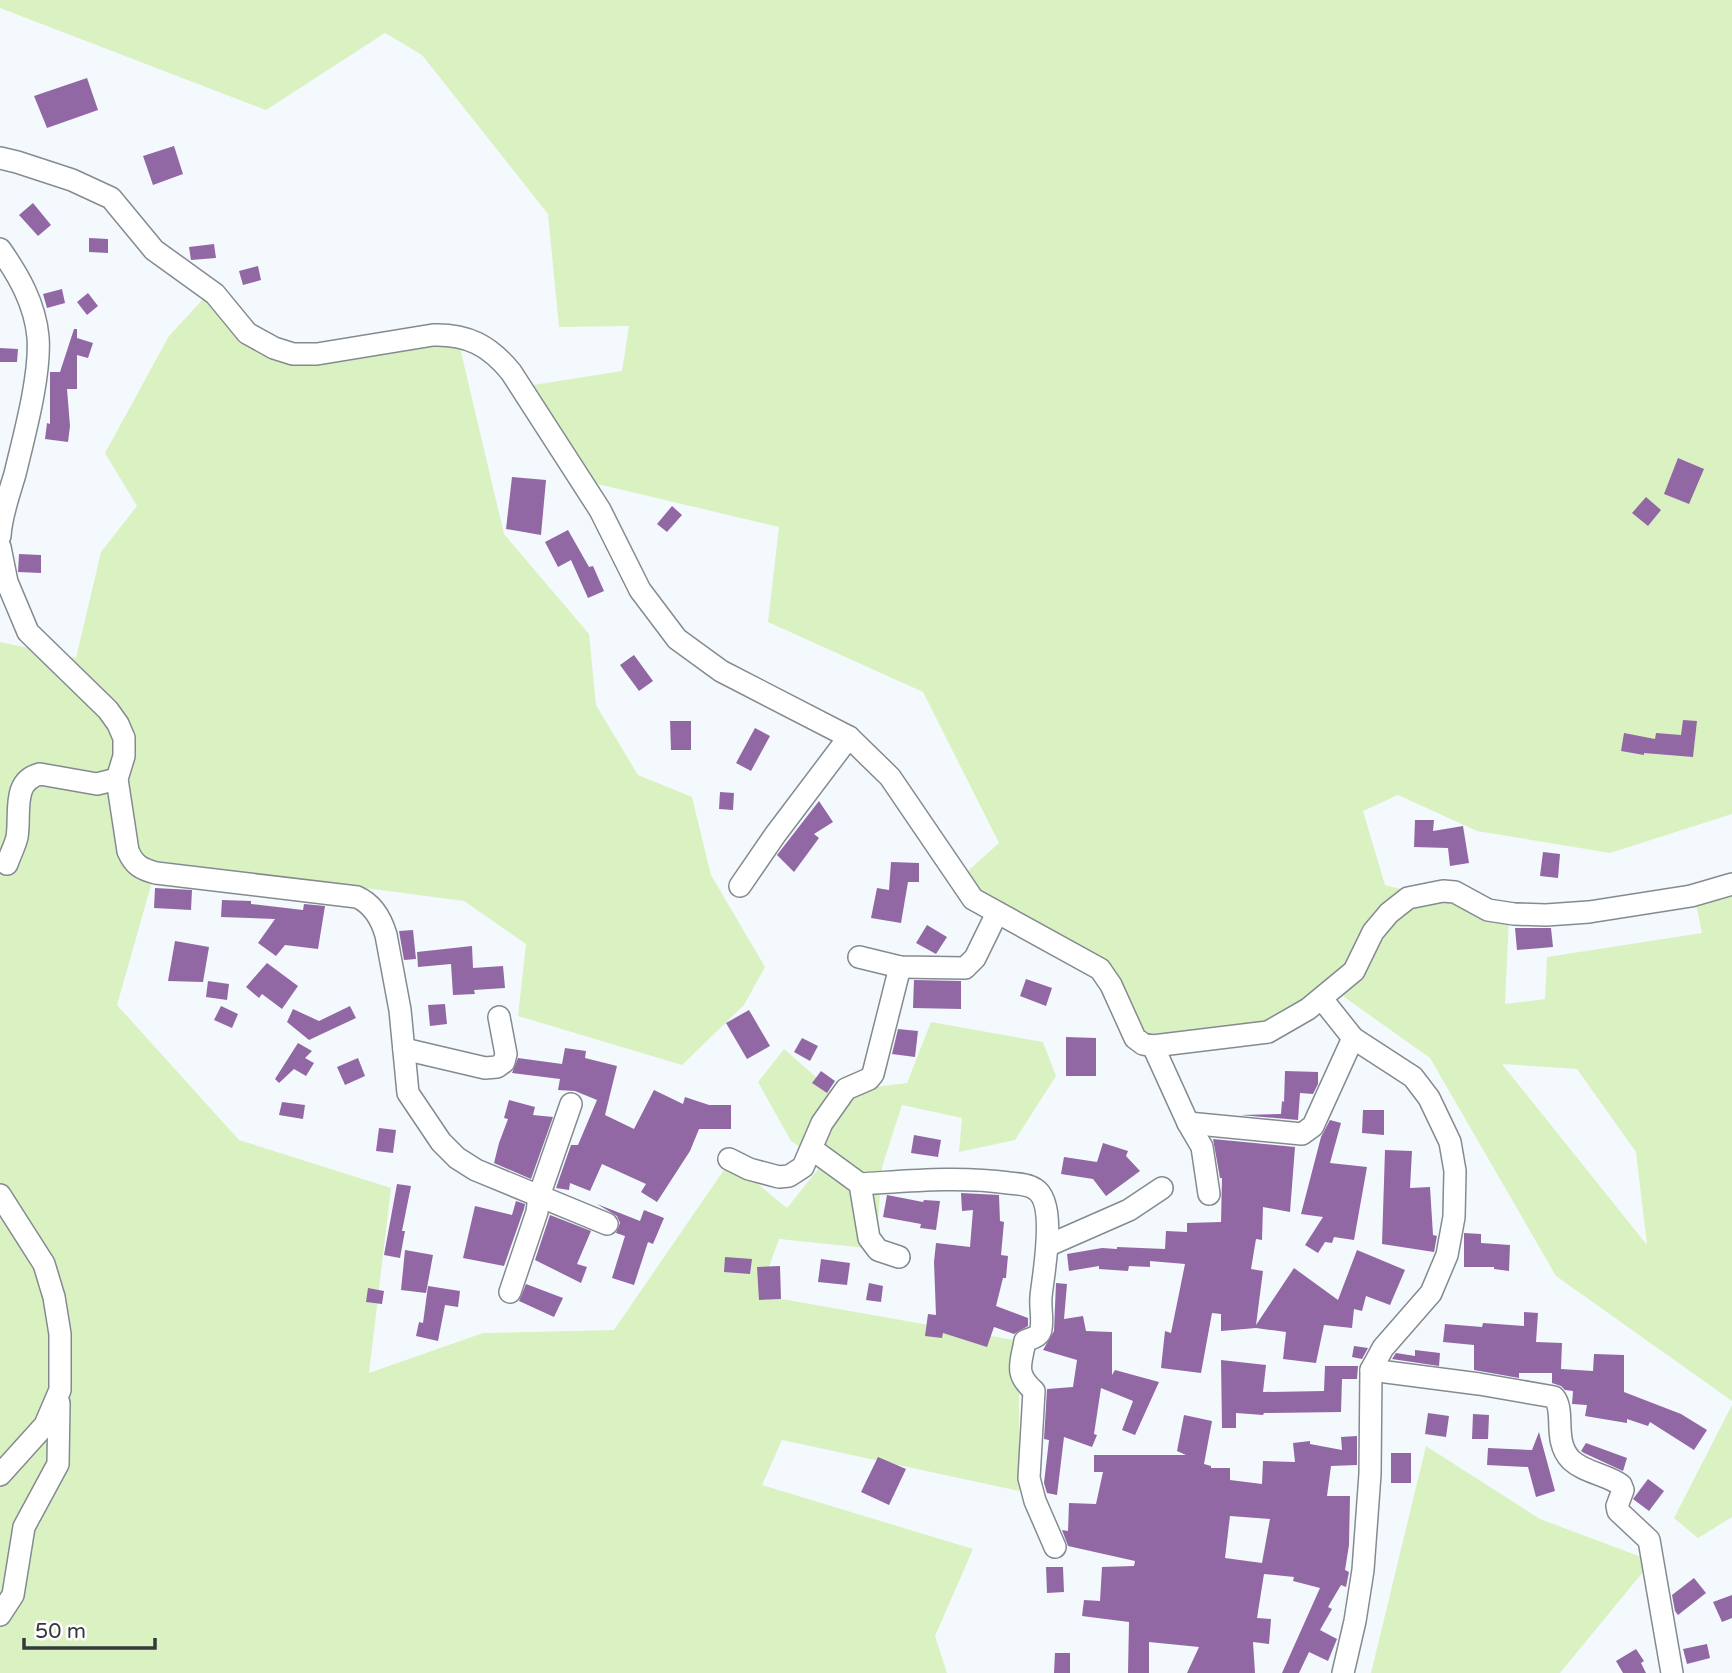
<svg xmlns="http://www.w3.org/2000/svg" width="1732" height="1673" font-family="'Varela Round',sans-serif">
	<style>
		.green { fill: #daf2c2; fill-rule: evenodd }
		.building { fill: #9168a4; fill-rule: evenodd }
		.lines { fill: none; stroke-linecap: round; stroke-linejoin: round }
		.minor-casing { stroke: #838b91; stroke-width: 24 }
		.minor { stroke: #fff; stroke-width: 21 }
	</style>
	<rect width="100%" height="100%" fill="#f4f9fe"/>
	<g class="green">
		<path d="M0,0H1732V814L1610,853L1477,831L1398,795L1363,811L1385,885L1509,917L1505,1004L1545,999L1547,957L1702,933L1692,885L1732,878V1401L1556,1276L1430,1058L1340,994L1273,1032L1145,1040L1119,991L959,879L999,843L923,692L768,622L779,527L589,482L527,386L622,371L629,326L559,327L548,214L422,55L385,33L266,110L0,8ZM1502,1064L1577,1069L1636,1152L1647,1245Z"/>
		<polygon points="205,297 270,342 324,355 457,335 504,534 589,634 596,705 638,775 692,797 711,875 765,967 744,1005 682,1065 518,1016 526,944 464,901 158,861 117,1005 239,1140 391,1188 369,1373 483,1333 614,1330 730,1161 787,1208 823,1163 791,1141 758,1082 784,1049 833,1092 907,1083 931,1022 1043,1042 1056,1076 1015,1140 959,1152 962,1118 902,1105 882,1167 876,1249 779,1239 759,1295 1019,1341 1019,1491 782,1440 762,1485 973,1549 935,1636 947,1673 0,1673 0,642 76,658 101,552 137,506 105,453 169,336"/>
		<polygon points="1732,1405 1732,1517 1698,1538 1674,1518"/>
		<polygon points="1426,1446 1540,1519 1652,1561 1560,1673 1371,1673"/>
	</g>
	<g class="building">
		<polygon points="87,78 98,110 47,128 34,96"/>
		<polygon points="174,146 183,174 153,185 143,156"/>
		<polygon points="33,203 51,225 38,236 19,215"/>
		<polygon points="89,238 108,239 108,253 89,252"/>
		<polygon points="214,244 216,258 191,260 189,247"/>
		<polygon points="258,266 261,280 243,285 239,271"/>
		<polygon points="62,289 65,303 47,308 43,294"/>
		<polygon points="88,293 98,306 87,315 77,302"/>
		<polygon points="74,329 77,329 77,338 93,343 88,358 77,355 77,389 67,389 70,426 68,442 45,439 47,423 50,424 50,372 60,372"/>
		<polygon points="0,348 18,349 17,362 0,362"/>
		<polygon points="1678,458 1704,469 1689,504 1664,494"/>
		<polygon points="512,477 546,480 541,535 506,529"/>
		<polygon points="1646,497 1661,510 1648,526 1632,513"/>
		<polygon points="672,506 682,515 667,532 657,524"/>
		<polygon points="568,530 589,567 593,566 604,591 588,598 571,560 558,567 545,542"/>
		<polygon points="19,554 41,555 41,573 18,572"/>
		<polygon points="634,655 653,681 639,691 620,665"/>
		<polygon points="1683,720 1697,721 1693,757 1644,753 1644,755 1621,751 1624,733 1655,739 1656,733 1681,735"/>
		<polygon points="670,721 691,721 691,750 671,750"/>
		<polygon points="755,728 770,736 751,771 736,763"/>
		<polygon points="720,792 734,793 733,810 719,809"/>
		<polygon points="819,801 833,822 814,834 819,838 794,872 777,855"/>
		<polygon points="1415,820 1434,820 1433,831 1463,826 1469,863 1450,866 1448,848 1414,847"/>
		<polygon points="1543,852 1560,854 1558,878 1540,876"/>
		<polygon points="891,862 919,863 919,882 908,882 901,923 871,918 877,888 889,890"/>
		<polygon points="155,888 192,890 191,910 154,908"/>
		<polygon points="222,900 251,901 251,904 303,910 304,904 325,906 318,949 285,945 276,956 258,943 275,919 221,917"/>
		<polygon points="927,925 947,937 936,954 916,943"/>
		<polygon points="1515,928 1551,928 1553,947 1517,950"/>
		<polygon points="413,930 416,959 404,960 399,931"/>
		<polygon points="175,941 209,947 203,982 168,981"/>
		<polygon points="472,946 473,968 503,966 505,988 474,990 475,994 453,995 451,964 418,967 417,952"/>
		<polygon points="267,963 298,986 282,1009 262,994 259,998 246,987"/>
		<polygon points="1026,979 1052,988 1046,1006 1020,996"/>
		<polygon points="914,980 961,981 961,1009 913,1008"/>
		<polygon points="208,981 229,984 227,1000 206,997"/>
		<polygon points="445,1004 447,1024 430,1026 428,1005"/>
		<polygon points="221,1006 238,1014 232,1028 214,1020"/>
		<polygon points="350,1006 356,1018 309,1040 287,1022 293,1009 319,1021"/>
		<polygon points="749,1010 770,1046 747,1059 726,1023"/>
		<polygon points="898,1029 918,1031 915,1057 892,1054"/>
		<polygon points="1066,1037 1096,1038 1096,1076 1066,1076"/>
		<polygon points="802,1038 818,1046 810,1061 794,1052"/>
		<polygon points="298,1043 312,1051 305,1058 314,1063 306,1076 294,1069 279,1083 275,1079"/>
		<polygon points="565,1048 586,1051 585,1058 617,1066 605,1115 634,1129 654,1090 683,1104 685,1097 709,1105 731,1105 731,1129 699,1129 690,1151 657,1202 641,1192 646,1184 602,1164 590,1191 570,1183 569,1190 556,1188 571,1145 578,1145 597,1100 575,1091 558,1090 560,1079 512,1073 518,1058 562,1064"/>
		<polygon points="358,1058 365,1076 345,1085 337,1067"/>
		<polygon points="821,1071 835,1081 827,1093 812,1083"/>
		<polygon points="1285,1071 1318,1072 1318,1084 1313,1094 1300,1093 1298,1120 1240,1115 1281,1114 1282,1101 1284,1102"/>
		<polygon points="509,1100 535,1107 533,1115 553,1117 531,1179 494,1163 499,1143 508,1119 504,1118"/>
		<polygon points="282,1102 305,1105 303,1119 279,1115"/>
		<polygon points="1363,1110 1384,1110 1384,1135 1362,1133"/>
		<polygon points="1330,1120 1341,1123 1330,1163 1367,1167 1354,1240 1334,1237 1332,1243 1325,1242 1318,1253 1305,1245 1323,1217 1301,1214 1321,1137"/>
		<polygon points="379,1128 396,1130 393,1153 376,1151"/>
		<polygon points="914,1135 941,1140 938,1157 911,1153"/>
		<polygon points="1213,1139 1295,1147 1290,1212 1263,1207 1262,1240 1256,1239 1251,1269 1263,1271 1256,1325 1294,1268 1338,1300 1357,1250 1405,1270 1390,1305 1366,1296 1362,1311 1354,1309 1352,1328 1324,1325 1316,1363 1283,1359 1286,1332 1256,1328 1221,1331 1221,1314 1212,1313 1201,1373 1161,1368 1165,1331 1171,1333 1185,1264 1150,1261 1150,1267 1129,1266 1128,1271 1099,1269 1099,1266 1069,1271 1067,1254 1102,1248 1117,1249 1117,1247 1165,1249 1166,1231 1187,1232 1187,1223 1221,1222 1222,1178 1220,1178"/>
		<polygon points="1103,1143 1128,1151 1126,1156 1140,1171 1106,1196 1093,1179 1061,1174 1064,1157 1097,1162"/>
		<polygon points="1385,1150 1412,1151 1410,1188 1430,1187 1433,1235 1437,1236 1434,1252 1382,1244"/>
		<polygon points="397,1184 411,1186 402,1231 405,1231 400,1258 384,1255"/>
		<polygon points="961,1193 999,1195 1000,1221 1004,1222 1001,1255 1008,1256 1006,1278 1003,1278 996,1306 1028,1318 1028,1326 1014,1334 994,1327 987,1347 943,1333 942,1338 925,1336 928,1314 936,1315 934,1262 936,1243 970,1247 973,1210 962,1211"/>
		<polygon points="887,1195 923,1202 924,1200 940,1201 936,1230 920,1228 921,1224 883,1217"/>
		<polygon points="516,1201 525,1204 524,1209 504,1266 463,1258 475,1206 512,1215"/>
		<polygon points="597,1204 640,1221 644,1210 664,1218 653,1244 648,1242 634,1285 612,1278 625,1236 616,1233 620,1223 617,1216"/>
		<polygon points="550,1215 591,1231 577,1264 587,1267 581,1283 535,1260"/>
		<polygon points="1464,1233 1481,1234 1481,1243 1510,1245 1509,1271 1494,1269 1494,1267 1464,1267"/>
		<polygon points="405,1250 433,1255 426,1293 401,1290"/>
		<polygon points="725,1257 752,1259 750,1274 724,1272"/>
		<polygon points="821,1259 850,1263 847,1285 818,1282"/>
		<polygon points="780,1266 781,1299 759,1300 757,1267"/>
		<polygon points="869,1283 883,1286 881,1302 866,1300"/>
		<polygon points="1056,1283 1067,1284 1064,1319 1083,1316 1086,1331 1112,1332 1112,1375 1115,1370 1159,1382 1135,1435 1122,1430 1133,1401 1101,1388 1094,1434 1097,1435 1092,1447 1064,1437 1057,1495 1047,1493 1044,1483 1049,1440 1044,1439 1047,1389 1073,1387 1077,1360 1043,1350 1054,1331"/>
		<polygon points="526,1284 563,1298 554,1317 519,1301"/>
		<polygon points="428,1286 460,1291 458,1307 445,1305 438,1341 416,1336 419,1322 423,1323"/>
		<polygon points="368,1288 384,1291 382,1304 366,1302"/>
		<polygon points="1524,1312 1538,1313 1536,1342 1562,1343 1561,1369 1593,1371 1594,1354 1624,1355 1624,1392 1681,1414 1707,1430 1694,1450 1650,1422 1648,1426 1627,1419 1627,1423 1585,1416 1587,1405 1572,1404 1573,1391 1565,1390 1561,1386 1552,1383 1552,1373 1519,1373 1519,1378 1474,1370 1474,1345 1443,1342 1445,1324 1482,1327 1483,1323 1524,1326"/>
		<polygon points="1354,1346 1368,1348 1362,1359 1352,1357"/>
		<polygon points="1415,1350 1440,1353 1439,1366 1392,1359 1396,1353 1415,1356"/>
		<polygon points="1221,1360 1266,1365 1263,1392 1324,1391 1325,1366 1358,1366 1357,1379 1342,1379 1341,1412 1264,1413 1263,1415 1236,1413 1236,1428 1222,1428"/>
		<polygon points="1428,1413 1449,1416 1446,1437 1425,1434"/>
		<polygon points="1473,1414 1489,1415 1488,1439 1472,1439"/>
		<path d="M1184,1415L1212,1421L1204,1464L1211,1466V1468H1230V1480L1262,1484L1263,1461L1295,1462L1293,1443L1310,1441V1444L1342,1450L1341,1437L1357,1436V1465L1331,1466L1327,1496H1350L1349,1545L1345,1570L1349,1572L1346,1587L1341,1585L1328,1607L1332,1609L1320,1630L1337,1639L1328,1661L1309,1652L1299,1673H1282L1320,1588L1293,1581L1294,1577L1264,1574L1257,1618L1271,1619L1269,1644L1253,1642L1255,1673H1187L1199,1647L1149,1642V1673H1128L1129,1622L1082,1616L1084,1600L1100,1601L1102,1567L1134,1566L1135,1561L1068,1546L1062,1530L1068,1531L1069,1503L1096,1504L1103,1472H1094V1455H1186L1177,1451ZM1230,1516L1270,1519L1262,1563L1225,1558Z"/>
		<polygon points="1539,1432 1555,1491 1536,1497 1528,1467 1487,1465 1488,1448 1532,1450"/>
		<polygon points="1586,1443 1627,1458 1623,1471 1584,1453 1581,1451"/>
		<rect x="1391" y="1453" width="20" height="30"/>
		<polygon points="878,1457 906,1469 889,1505 861,1492"/>
		<polygon points="1648,1479 1664,1491 1649,1511 1633,1499"/>
		<polygon points="1046,1567 1063,1567 1064,1592 1047,1593"/>
		<polygon points="1694,1578 1706,1593 1678,1615 1675,1611 1672,1595"/>
		<polygon points="1732,1595 1732,1618 1722,1622 1713,1602"/>
		<polygon points="1707,1644 1710,1658 1687,1664 1683,1649"/>
		<polygon points="1636,1649 1644,1661 1641,1663 1646,1673 1623,1673 1616,1661"/>
		<polygon points="1055,1653 1070,1653 1070,1673 1054,1673"/>
	</g>
	<g class="lines">
		<g class="minor-casing">
			<g id="minor">
				<path d="M0,158L17,162L72,180L111,198L154,250L215,294L247,333L274,348L293,354H317L433,335C467,334 489,345 511,372L600,510L640,590L677,639L721,671L849,737L890,777L973,899L1100,969L1111,985L1135,1038L1143,1044L1153,1046L1268,1032L1308,1009L1354,971L1373,932L1389,913L1408,898L1443,891L1455,892L1488,910L1514,914L1546,915L1589,912L1691,896L1732,884"/>
				<path d="M0,249C19,276 35,304 38,337C41,375 24,436 15,474C9,494 1,516 0,536"/>
				<path d="M0,547L7,582L28,632L108,710L118,724L124,738V756L117,779L128,851C134,865 141,869 156,873L357,897C373,904 381,918 386,935L400,1010L408,1093L441,1142L457,1158L476,1170L607,1224"/>
				<path d="M7,864C10,855 15,846 17,837C21,815 11,781 40,774L97,784L117,779"/>
				<polyline points="740,886 775,835 849,737"/>
				<polyline points="859,957 900,967 965,968 975,958 997,913"/>
				<polyline points="1322,999 1353,1038 1413,1077 1429,1098 1450,1142 1455,1171 1454,1217 1447,1255 1431,1293 1383,1348 1371,1370 1370,1474 1363,1570 1355,1621 1343,1673"/>
				<polyline points="1153,1046 1188,1123 1202,1147 1209,1194"/>
				<polyline points="404,1049 485,1068 497,1067 504,1062 506,1054 499,1017"/>
				<polyline points="1188,1123 1302,1134 1313,1126 1353,1038"/>
				<polyline points="812,1149 860,1184 869,1238 878,1250 899,1257"/>
				<polyline points="729,1159 749,1169 779,1177 789,1176 803,1167 822,1123 846,1089 869,1079 873,1074 900,967"/>
				<path d="M860,1184C910,1181 959,1176 1009,1183C1018,1184 1028,1184 1035,1189C1058,1203 1043,1274 1041,1297C1040,1307 1043,1319 1041,1329C1040,1337 1032,1338 1025,1341C1021,1364 1014,1373 1034,1391L1029,1478L1035,1501L1055,1547"/>
				<polyline points="0,1195 44,1264 54,1297 60,1334 60,1390 45,1425 0,1475"/>
				<polyline points="1047,1246 1129,1210 1162,1188"/>
				<polyline points="510,1292 537,1212 539,1196 571,1104"/>
				<path d="M1371,1370L1479,1384L1554,1397C1566,1411 1552,1440 1571,1460C1585,1473 1606,1474 1621,1485L1623,1490L1617,1506L1618,1511L1649,1540L1672,1673"/>
				<polyline points="0,1615 13,1595 24,1527 58,1464 59,1403"/>
			</g>
		</g>
		<use href="#minor" class="minor"/>
	</g>
	<path d="M24 1638v10h131v-10" fill="none" stroke="#35393b" stroke-width="3.5"/>
	<text x="35" y="1638" font-size="21" fill="#35393b" stroke="#ffffff" stroke-width="5" paint-order="stroke">50 m</text>
</svg>
